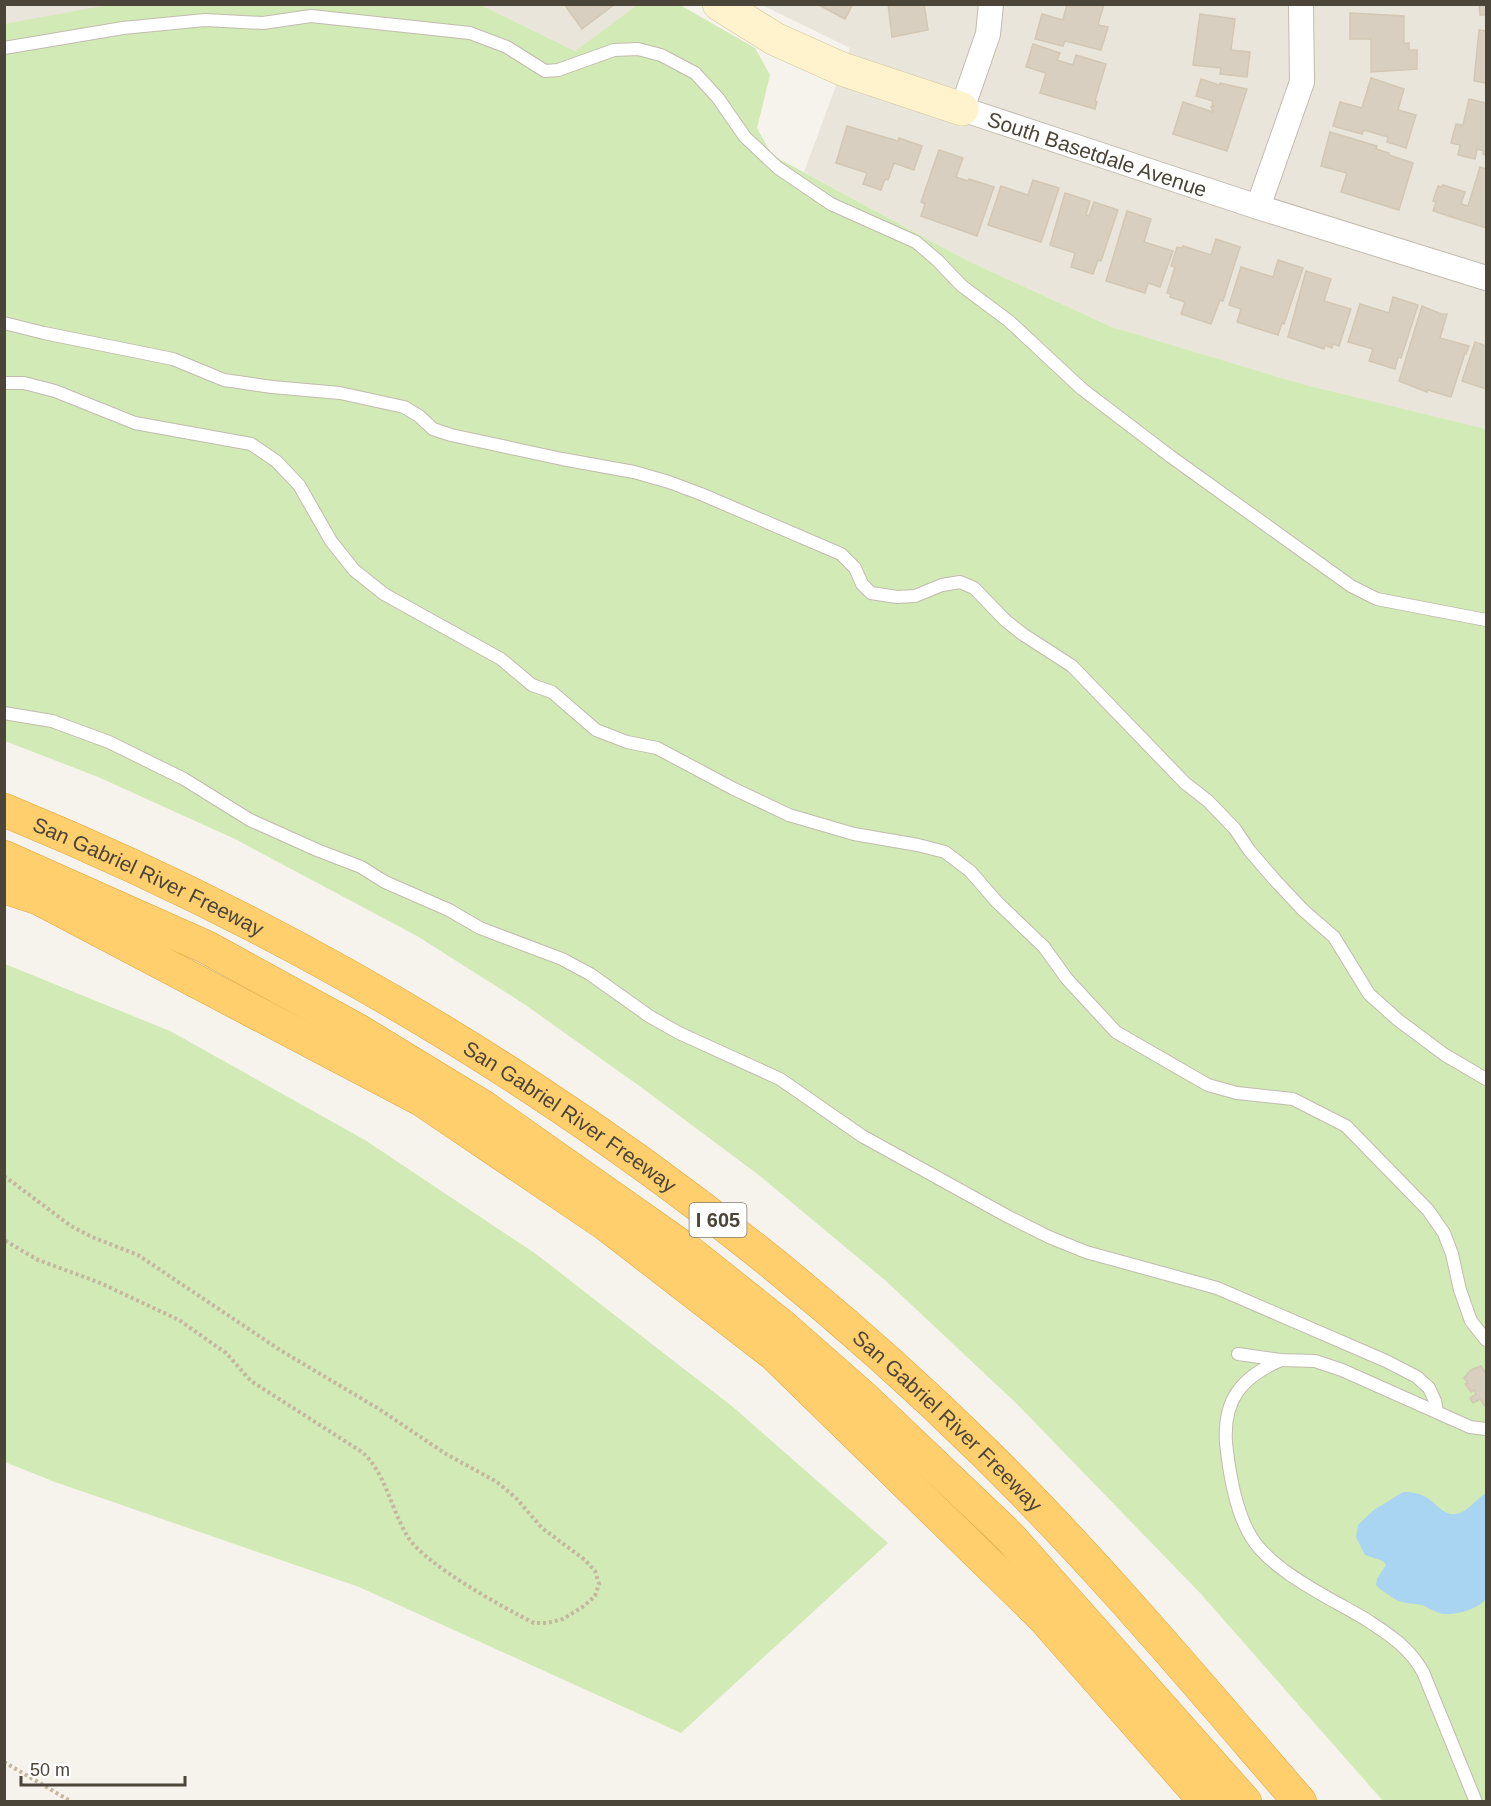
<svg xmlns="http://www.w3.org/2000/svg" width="1491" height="1806" font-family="Helvetica,sans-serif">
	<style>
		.residential { fill: #eae5da }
		.green { fill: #d2eab5 }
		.water { fill: #a9d4f2 }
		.building { fill: #d8cfc1; stroke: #d3c7b4; stroke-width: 1.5 }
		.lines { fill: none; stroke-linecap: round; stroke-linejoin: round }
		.lane-casing { stroke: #c2bbae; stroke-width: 14 }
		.street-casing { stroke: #c2bbae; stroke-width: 26 }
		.secondary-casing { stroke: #d6c79b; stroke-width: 34 }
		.highway-casing { stroke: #e0a43c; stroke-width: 34 }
		.path { stroke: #c4b79f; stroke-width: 4; stroke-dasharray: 3 3; stroke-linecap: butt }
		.lane { stroke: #fff; stroke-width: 12 }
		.street { stroke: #fff; stroke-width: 24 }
		.secondary { stroke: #fff3cd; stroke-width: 33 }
		.highway { stroke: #ffcf6e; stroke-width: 33 }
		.labels { text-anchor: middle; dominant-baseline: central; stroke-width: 6; stroke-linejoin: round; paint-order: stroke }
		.shield { fill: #fff; stroke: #817c74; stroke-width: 1.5 }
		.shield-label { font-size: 20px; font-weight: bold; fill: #4b4439 }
		.street-label { font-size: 21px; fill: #4b4439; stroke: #fff }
	</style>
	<rect width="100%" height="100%" fill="#f6f3ec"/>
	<g class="residential">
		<polygon points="5,5 113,5 5,24"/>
		<polygon points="481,5 637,5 575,51"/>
		<polygon points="762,5 1486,5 1486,429 1302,384 1112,327 968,261 804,172 850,48"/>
	</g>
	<g class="green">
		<polygon points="113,4 481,5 575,51 637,5 680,5 755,48 770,75 757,128 772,155 968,261 1112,327 1302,384 1486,429 1486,1801 1383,1801 1201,1594 1017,1404 886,1281 760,1176 638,1085 524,1004 417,936 235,839 98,777 5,741 4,24"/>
		<polygon points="5,964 170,1031 365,1140 536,1254 733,1407 888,1543 681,1733 359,1587 55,1482 5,1462"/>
	</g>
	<path class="water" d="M1403,1492C1411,1492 1419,1493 1426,1497C1439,1505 1446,1521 1464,1511C1472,1506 1478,1498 1486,1493V1599C1478,1609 1457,1615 1444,1614C1436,1613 1429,1608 1422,1605C1415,1603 1406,1604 1399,1601C1393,1598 1380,1590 1376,1585L1377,1579L1386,1565L1383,1561L1365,1555L1356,1537L1358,1525L1374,1510Z"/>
	<g class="building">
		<polygon points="564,4 615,4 582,29"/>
		<polygon points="817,4 853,4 845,19"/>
		<polygon points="888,4 924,4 928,30 892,37"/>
		<polygon points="1067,4 1104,4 1098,25 1108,27 1101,50 1065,41 1063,46 1035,39 1042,14 1063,20"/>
		<polygon points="1479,4 1486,4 1486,15 1480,15"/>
		<polygon points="1350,13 1404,16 1404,44 1409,43 1409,50 1417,50 1417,69 1371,72 1371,39 1350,39"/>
		<polygon points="1200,14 1235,19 1231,50 1250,52 1247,77 1220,74 1221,68 1193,65"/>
		<polygon points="1479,30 1486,31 1486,83 1474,81"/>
		<polygon points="1033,44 1060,53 1057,60 1073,65 1076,55 1106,64 1095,101 1097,102 1095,109 1040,93 1046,73 1026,67"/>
		<polygon points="1371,78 1404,89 1398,110 1416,115 1406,148 1387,142 1388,137 1364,130 1362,134 1333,126 1340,102 1362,108"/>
		<polygon points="1201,79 1219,85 1220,83 1247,89 1227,151 1173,134 1183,102 1213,112 1211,107 1214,106 1212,105 1213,101 1196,96"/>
		<polygon points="1469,99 1486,103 1486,155 1483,154 1484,151 1477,149 1475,159 1458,155 1460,145 1451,143 1456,124 1463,125"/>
		<polygon points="847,126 898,141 899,138 922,146 914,170 894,163 888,180 885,179 881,190 863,184 867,173 836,163"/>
		<polygon points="1330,132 1377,146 1376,149 1389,153 1389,155 1413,163 1399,210 1341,192 1347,173 1321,166"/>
		<polygon points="939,150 963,158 956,177 968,181 969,179 994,187 977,236 921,216 925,204 921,202"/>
		<polygon points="1480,167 1486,169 1486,228 1433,211 1436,202 1433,201 1438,186 1442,187 1443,185 1465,192 1461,204 1468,206"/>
		<polygon points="1033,180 1059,188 1041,242 988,225 1001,186 1028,195"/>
		<polygon points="1065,193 1090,201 1086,215 1089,216 1094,202 1118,210 1101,261 1098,260 1093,274 1071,267 1075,253 1050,245"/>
		<polygon points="1127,211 1151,219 1144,242 1173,251 1160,287 1148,283 1145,293 1106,281"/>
		<polygon points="1216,239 1240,247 1223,301 1220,300 1211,324 1181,314 1185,302 1170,297 1171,294 1167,293 1175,267 1171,266 1177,247 1182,248 1183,246 1211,255"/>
		<polygon points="1278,260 1303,268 1284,324 1282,323 1278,335 1237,322 1241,309 1229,305 1241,267 1273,277"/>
		<polygon points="1306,271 1331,279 1324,301 1351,309 1339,346 1333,344 1332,348 1325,345 1324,349 1288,337"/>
		<polygon points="1393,297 1418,305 1401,358 1398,357 1395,369 1369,361 1373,349 1348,342 1360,304 1389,313"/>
		<polygon points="1422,306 1441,314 1447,314 1440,338 1469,346 1466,354 1465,353 1451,397 1428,390 1427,392 1399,381"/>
		<polygon points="1475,342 1486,346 1486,389 1462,381"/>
		<polygon points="1481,1366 1486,1373 1486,1405 1485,1406 1480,1399 1473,1403 1470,1398 1476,1394 1474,1390 1471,1392 1465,1384 1468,1383 1464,1378 1471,1370"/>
	</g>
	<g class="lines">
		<g class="lane-casing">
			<g id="lane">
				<polyline points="4,48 123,28 205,20 263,23 311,16 470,33 507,47 545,71 558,70 614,50 638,49 661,55 695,73 718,98 745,137 778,168 831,204 916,242 937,260 962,286 1009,321 1082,389 1170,456 1351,586 1377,599 1486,620"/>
				<polyline points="4,323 44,333 173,359 224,380 272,387 340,393 404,407 419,416 433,429 451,435 562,459 634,472 669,482 701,494 841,554 855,568 862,584 871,593 897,597 915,596 942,585 960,582 974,588 1006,621 1024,635 1072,666 1185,783 1208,801 1235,829 1249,850 1274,879 1303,910 1334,937 1369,994 1398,1020 1445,1055 1486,1079"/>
				<polyline points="4,383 24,383 55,391 135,423 251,444 276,461 299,485 331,541 354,570 384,594 501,659 532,685 552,692 596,730 627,742 657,748 734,789 789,815 854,834 918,845 945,852 970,871 997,902 1044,947 1067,979 1116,1032 1208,1085 1237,1093 1293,1099 1346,1126 1428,1210 1444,1233 1452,1254 1460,1290 1471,1321 1486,1340"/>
				<polyline points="4,713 52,721 109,742 184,779 250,820 317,850 361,867 385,882 449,910 480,928 562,959 590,974 649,1016 679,1033 780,1079 862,1136 1007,1216 1049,1237 1086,1252 1217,1288 1386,1361 1417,1377 1429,1388 1435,1401 1437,1412"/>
				<polyline points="1238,1354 1281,1360 1315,1361 1342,1370 1470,1427 1486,1429"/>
				<path d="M1281,1360C1242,1377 1223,1399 1226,1443C1229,1471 1236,1511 1250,1535C1270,1571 1332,1599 1367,1620C1391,1636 1408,1646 1423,1672L1476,1802"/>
			</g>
		</g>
		<g class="street-casing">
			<g id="street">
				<path id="s1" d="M991,4L988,34L962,109L1258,207L1486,278"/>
				<polyline points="1258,207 1302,82 1301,4"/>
			</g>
		</g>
		<g class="secondary-casing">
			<polyline id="secondary" points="719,4 775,39 842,69 962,109"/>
		</g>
		<g class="highway-casing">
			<g id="highway">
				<path id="s2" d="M4,810C368,959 703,1176 983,1451C1096,1562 1197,1683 1300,1802"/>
				<polyline points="4,857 206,947 359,1031 482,1106 688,1251 781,1325 864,1398 1008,1535 1245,1802"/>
				<polyline points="4,887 38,898 422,1100 607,1225 775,1355 1043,1617 1206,1802"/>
			</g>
		</g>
		<g class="path">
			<path d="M4,1176L71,1226L92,1237L138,1255L280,1350L379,1409L446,1454L497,1482L516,1498L542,1528L585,1560L595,1571L599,1584L595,1596L584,1606L563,1619L547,1623H534C504,1608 424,1564 408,1537C391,1510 386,1473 362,1452L251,1381L226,1353L179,1320L98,1282L38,1260L4,1240"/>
			<polyline points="4,1762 72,1802"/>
		</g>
		<use href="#lane" class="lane"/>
		<use href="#street" class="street"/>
		<use href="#secondary" class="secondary"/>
		<use href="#highway" class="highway"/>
	</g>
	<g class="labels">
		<rect class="shield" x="689.5" y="1203" width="57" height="34" rx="4.5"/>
		<g class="shield-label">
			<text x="718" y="1220">I 605</text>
		</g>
		<g class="street-label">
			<text stroke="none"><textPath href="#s1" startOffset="252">South Basetdale Avenue</textPath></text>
			<text stroke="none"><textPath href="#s2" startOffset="159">San Gabriel River Freeway</textPath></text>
			<text stroke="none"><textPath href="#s2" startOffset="645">San Gabriel River Freeway</textPath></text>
			<text stroke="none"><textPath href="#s2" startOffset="1131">San Gabriel River Freeway</textPath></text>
		</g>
	</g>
	<rect width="1491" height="1806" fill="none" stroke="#4b4439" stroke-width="12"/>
	<path d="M21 1776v9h164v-9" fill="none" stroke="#4b4439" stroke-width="3"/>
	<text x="30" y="1776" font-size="18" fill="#4b4439" stroke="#ffffff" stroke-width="4.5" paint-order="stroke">50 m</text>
</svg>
